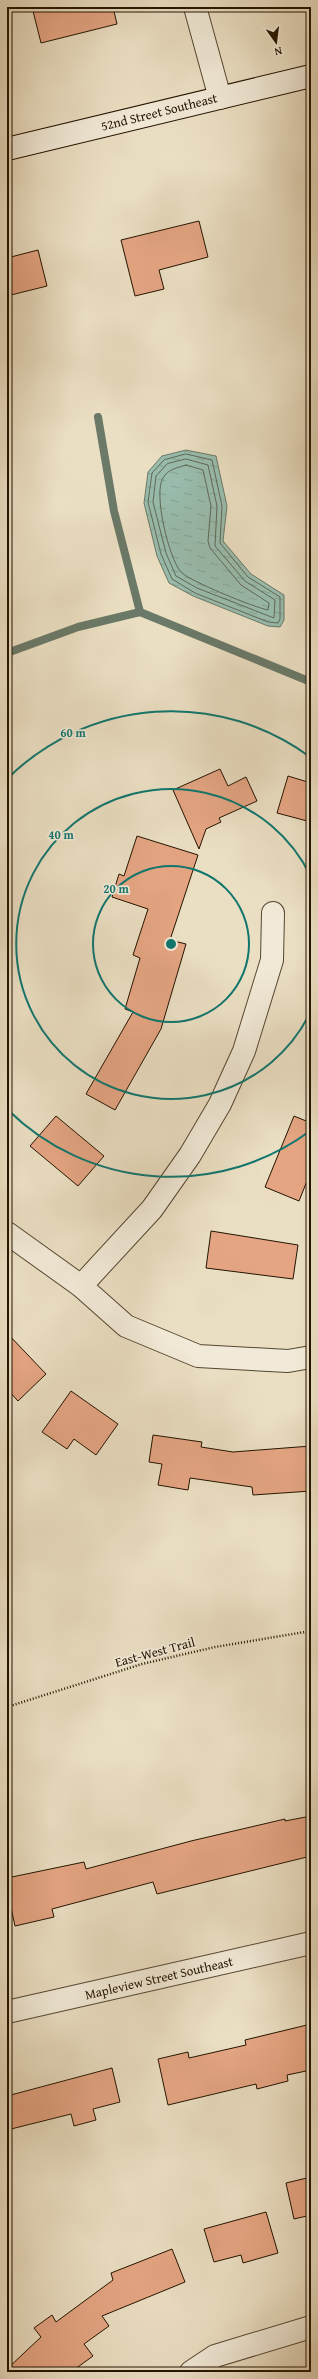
<svg xmlns="http://www.w3.org/2000/svg" width="318" height="2379" font-family="'Gentium Book Plus',serif">
	<style>
		.water { fill: url(#water-ripples); stroke: #6a7968 }
		.lines { fill: none; stroke-linecap: round; stroke-linejoin: round }
		.shore { stroke: #5e6857; stroke-width: 1 }
		.stream { stroke: #6a7968; stroke-width: 8 }
		.building { fill: #e5a583; stroke: #231300 }
		.minor-casing { stroke: #554631; stroke-width: 24 }
		.secondary-casing { stroke: #231300; stroke-width: 24 }
		.path { stroke: #231300; stroke-width: 2.5; stroke-dasharray: 1 2; stroke-linecap: butt }
		.minor { stroke: #f2ead8; stroke-width: 22 }
		.secondary { stroke: #f2ead8; stroke-width: 22 }
		.ring { fill: none; stroke: #0f766e; stroke-width: 2 }
		.labels { text-anchor: middle; dominant-baseline: central; stroke-width: 3.5; stroke-linejoin: round; paint-order: stroke }
		.street-label { font-size: 13px; fill: #231300; stroke: #f2ead8 }
		.centre { fill: #0f766e; stroke: #f2ead8; stroke-width: 2 }
		.ring-label { font-size: 12px; text-anchor: middle; font-weight: bold; fill: #0f766e; stroke: #f2ead8; stroke-width: 3.5; stroke-linejoin: round; paint-order: stroke }
	</style>
	<defs>
		<pattern id="water-ripples" width="26" height="14" patternUnits="userSpaceOnUse"><rect width="26" height="14" fill="#99bdae"/><path d="M2 4q2-2 4 0t4 0M15 11q2-2 4 0t4 0" fill="none" stroke="#84a294"/></pattern>
	</defs>
	<rect width="100%" height="100%" fill="#ebdfc3"/>
	<filter id="stains"><feTurbulence type="fractalNoise" baseFrequency=".005" numOctaves="4"/><feColorMatrix values="0 0 0 0 .2 0 0 0 0 .09 0 0 0 0 .02 0 0 0 .5 -.17"/></filter>
	<radialGradient id="worn" r=".72"><stop offset=".6" stop-color="#630" stop-opacity="0"/><stop offset="1" stop-color="#630" stop-opacity=".3"/></radialGradient>
	<polygon class="water" points="186,450 216,456 227,506 223,541 251,574 284,595 284,620 280,627 268,626 193,596 169,583 157,556 144,503 148,472 162,456"/>
	<g class="lines">
		<g class="shore">
			<polygon points="186,454 212,460 222,506 220,543 248,577 280,597 280,619 278,623 268,622 195,593 172,579 161,554 148,502 152,473 164,460"/>
			<polygon points="186,459 208,465 217,506 215,546 245,581 275,600 274,618 197,588 176,576 166,553 153,502 156,476 167,464"/>
			<path d="M186,465L203,470L211,506L208,541L210,548L241,585L269,603L268,610C256,608 189,581 181,572C169,559 153,493 163,478C168,469 177,468 186,465Z"/>
		</g>
		<g class="stream">
			<polyline points="98,417 114,511 140,612"/>
			<polyline points="7,653 78,627 140,612 311,682"/>
		</g>
	</g>
	<g class="building">
		<polygon points="32,7 113,7 117,24 41,43"/>
		<polygon points="199,221 208,257 159,270 164,289 135,296 121,240"/>
		<polygon points="38,250 47,286 7,296 7,258"/>
		<polygon points="220,769 228,786 246,777 257,801 219,818 221,822 206,829 199,849 173,790"/>
		<polygon points="288,776 311,783 311,822 277,813"/>
		<polygon points="137,836 198,855 170,940 186,944 161,1029 115,1110 86,1094 133,1012 125,1009 140,958 133,955 148,909 112,897 119,874 124,876"/>
		<polygon points="56,1116 104,1156 78,1186 30,1146"/>
		<polygon points="294,1116 311,1123 311,1171 299,1201 265,1187"/>
		<polygon points="211,1231 298,1245 293,1279 206,1268"/>
		<polygon points="7,1333 46,1374 18,1401 7,1389"/>
		<polygon points="71,1391 118,1424 96,1455 74,1439 67,1449 42,1432"/>
		<polygon points="153,1435 202,1442 201,1447 233,1452 311,1446 311,1491 253,1495 252,1487 190,1478 188,1490 158,1485 162,1464 149,1462"/>
		<polygon points="311,1816 311,1856 157,1894 153,1882 52,1909 54,1917 15,1926 7,1889 7,1878 84,1862 86,1869 191,1841 285,1819 285,1821"/>
		<polygon points="311,2024 311,2070 287,2075 288,2081 257,2089 256,2084 168,2105 158,2059 188,2052 189,2058 246,2045 245,2040"/>
		<polygon points="112,2068 120,2102 93,2109 96,2120 74,2126 71,2114 7,2130 7,2096"/>
		<polygon points="311,2177 311,2215 294,2219 286,2183"/>
		<polygon points="266,2212 278,2253 243,2263 241,2255 214,2262 204,2229"/>
		<polygon points="172,2249 185,2282 102,2316 109,2326 84,2344 93,2356 71,2372 7,2372 7,2369 41,2337 34,2328 52,2315 56,2322 113,2280 111,2273"/>
	</g>
	<g class="lines">
		<g class="minor-casing">
			<g id="minor">
				<polyline points="195,7 220,98"/>
				<polyline points="7,1233 81,1286 126,1326 198,1356 288,1361 311,1357"/>
				<polyline points="81,1286 152,1209 190,1155 220,1104 244,1051 272,960 273,913"/>
				<polyline points="7,2012 311,1943"/>
				<polyline points="191,2372 215,2356 311,2327"/>
			</g>
		</g>
		<g class="secondary-casing">
			<polyline id="secondary" points="7,149 311,76"/>
		</g>
		<polyline class="path" points="7,1707 142,1664 215,1647 311,1631"/>
		<use href="#minor" class="minor"/>
		<use href="#secondary" class="secondary"/>
	</g>
	<g class="ring">
		<circle cx="171" cy="944" r="78"/>
		<path d="M311 1011A155 155 0 1 1 311 877"/>
		<path d="M310 1131A233 233 0 0 1 8 1110M8 778A233 233 0 0 1 310 757"/>
	</g>
	<g class="labels">
		<g class="street-label">
			<text transform="translate(159 112) rotate(-14)">52nd Street Southeast</text>
			<text transform="translate(155 1652) rotate(-15)">East-West Trail</text>
			<text transform="translate(159 1978) rotate(-13)">Mapleview Street Southeast</text>
		</g>
	</g>
	<circle cx="171" cy="944" r="6" class="centre"/>
	<g class="ring-label">
		<text x="73" y="737">60 m</text>
		<text x="61" y="839">40 m</text>
		<text x="116" y="893">20 m</text>
	</g>
	<rect width="318" height="2379" fill="none" stroke="#ebdfc3" stroke-width="24"/>
	<rect x="8" y="8" width="302" height="2363" fill="none" stroke="#231300" stroke-width="2"/>
	<rect x="12" y="12" width="294" height="2355" fill="none" stroke="#231300"/>
	<g transform="translate(276 42) rotate(166)" stroke="#f2ead8" stroke-width="3" paint-order="stroke">
	<path d="M0-3L7 15L0 10L-7 15Z" fill="#231300"/>
	<text y="-6" font-size="11" font-weight="bold" text-anchor="middle" fill="#231300">N</text>
	</g>
	<rect width="100%" height="100%" filter="url(#stains)"/>
	<rect width="100%" height="100%" fill="url(#worn)"/>
</svg>
